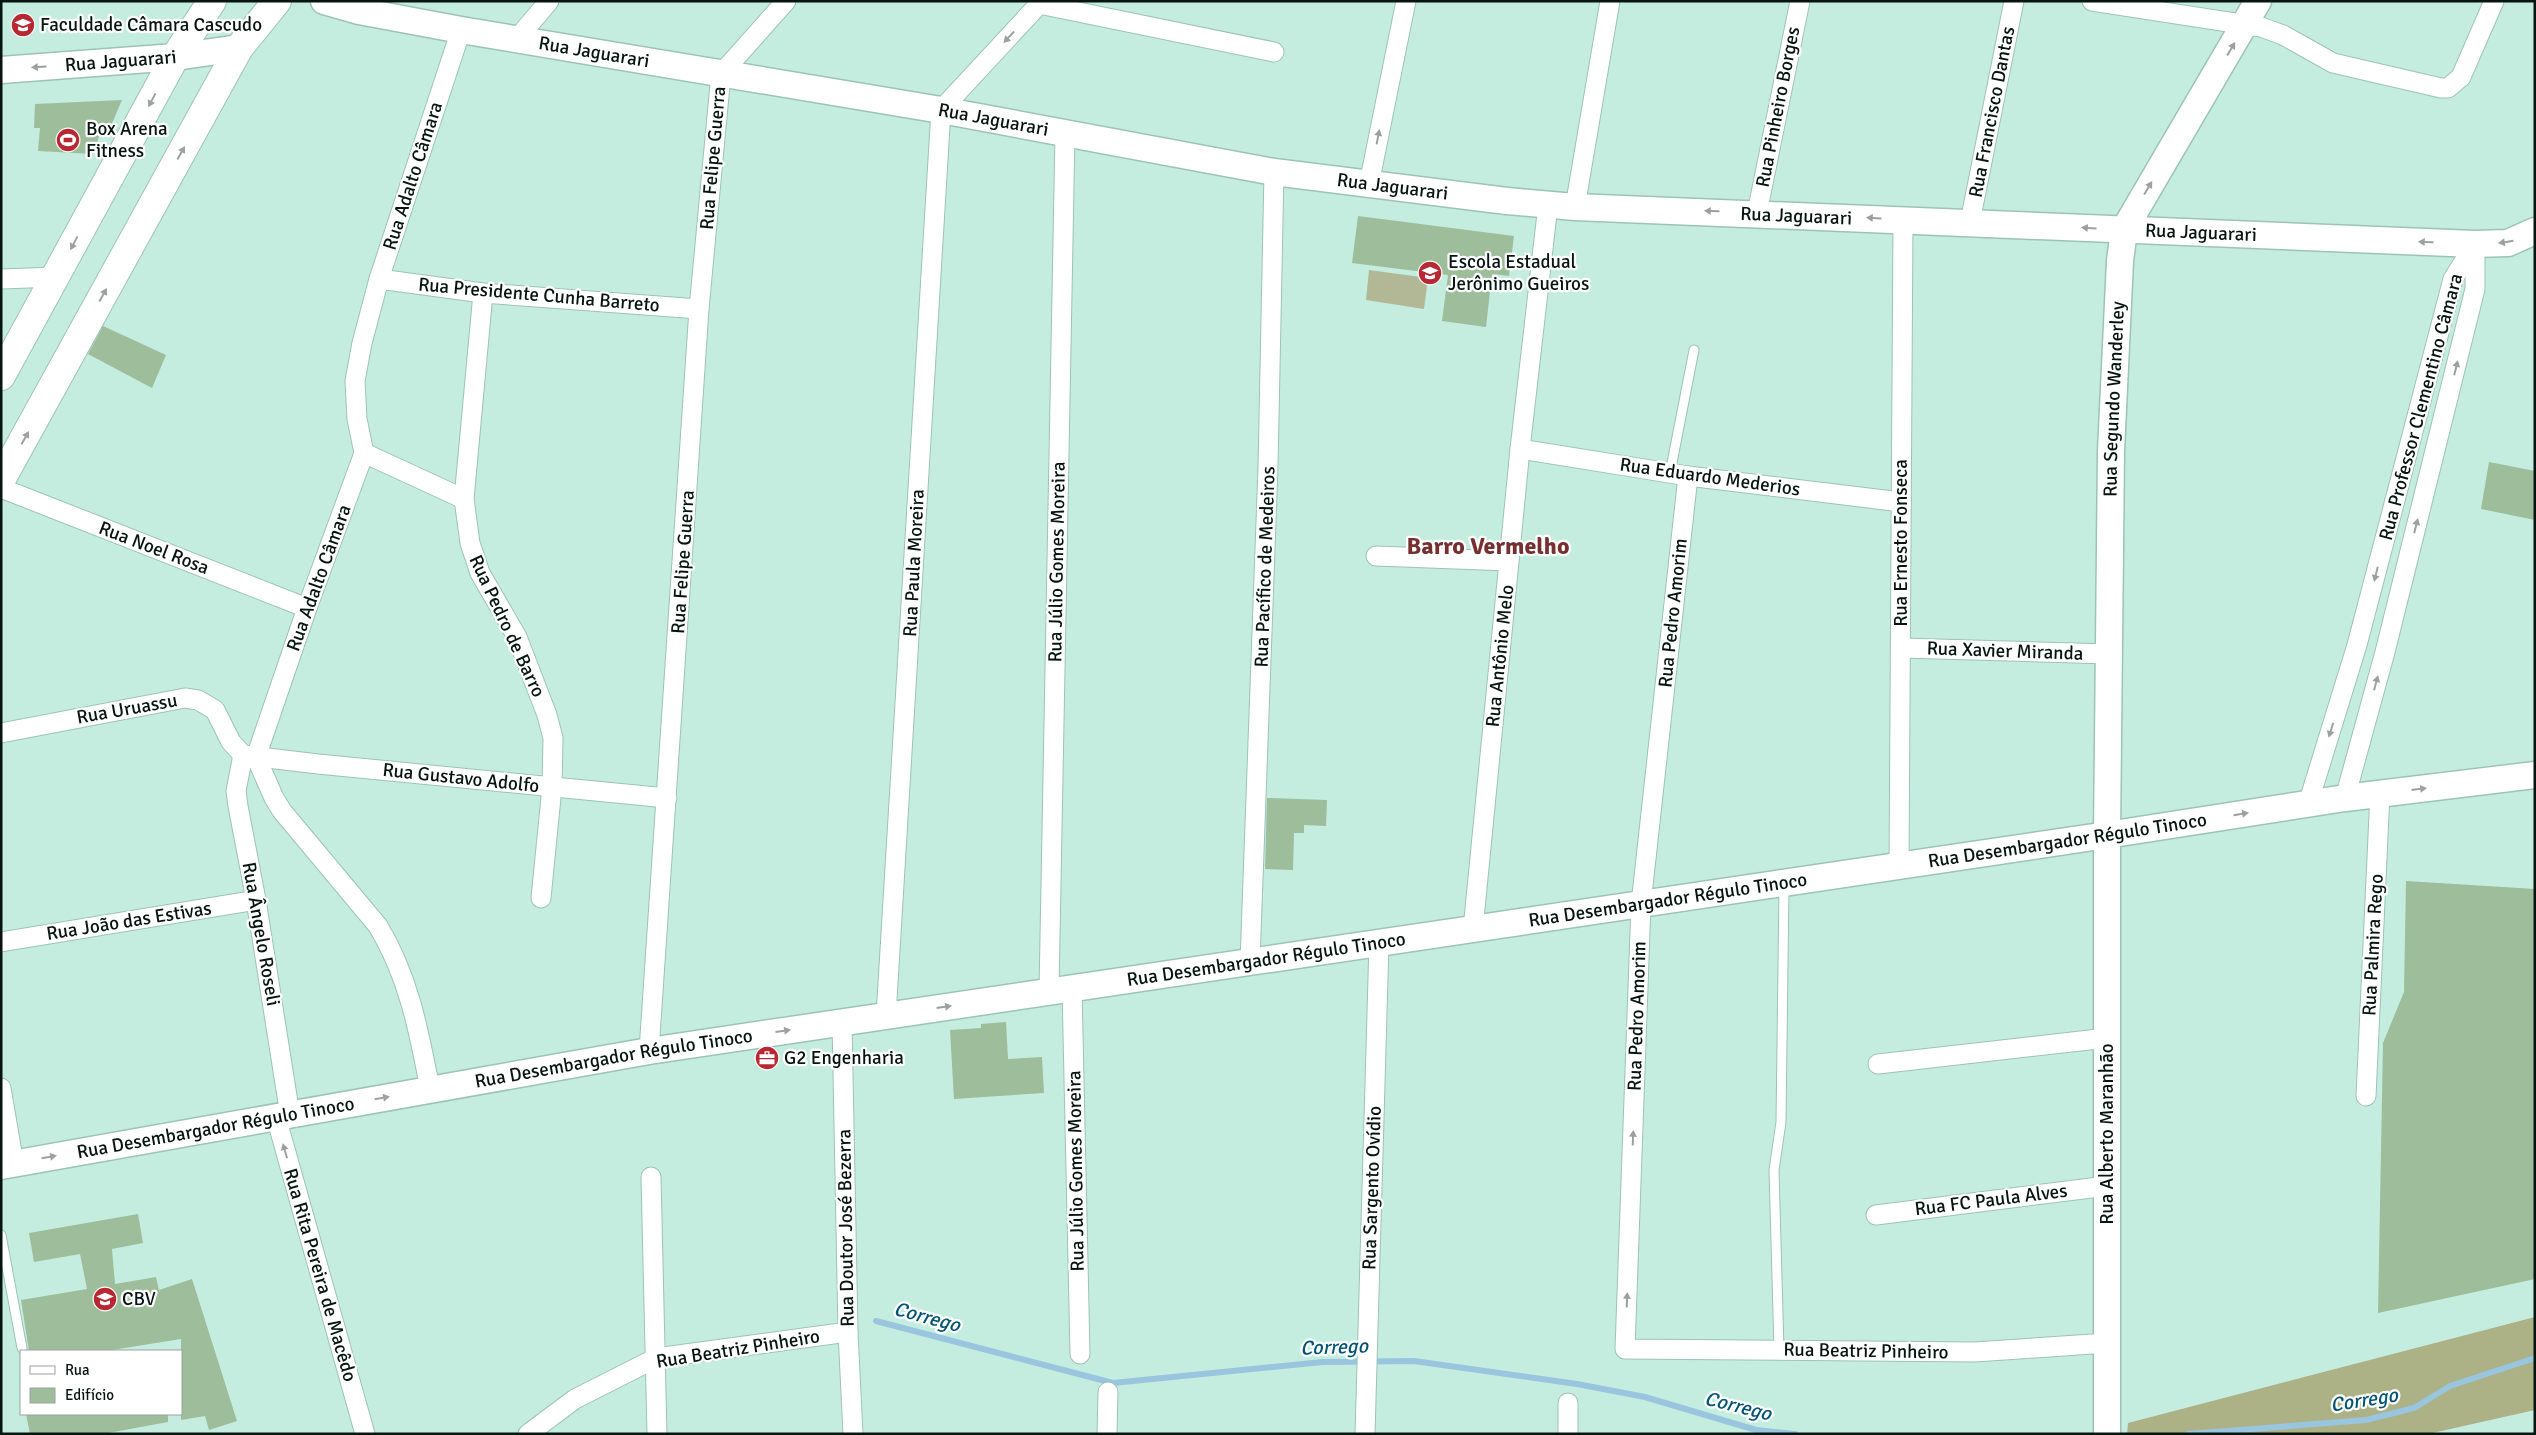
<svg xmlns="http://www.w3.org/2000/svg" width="2536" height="1435" font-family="Signika,sans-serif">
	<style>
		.green { fill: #b2b796 }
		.forest { fill: #acb186 }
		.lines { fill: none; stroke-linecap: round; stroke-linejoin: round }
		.stream { stroke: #99c5df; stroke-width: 6 }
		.building { fill: #9dbd9b }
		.lane-casing { stroke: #9cc3b7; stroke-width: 11 }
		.street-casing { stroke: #9cc3b7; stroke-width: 21 }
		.secondary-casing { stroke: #9cc3b7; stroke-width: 29 }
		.primary-casing { stroke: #9cc3b7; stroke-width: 30 }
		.lane { stroke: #fff; stroke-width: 9 }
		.street { stroke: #fff; stroke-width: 19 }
		.secondary { stroke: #fff; stroke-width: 26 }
		.primary { stroke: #fff; stroke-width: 28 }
		.oneway { fill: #9ca1a0 }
		.labels { text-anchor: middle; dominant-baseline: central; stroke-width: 4.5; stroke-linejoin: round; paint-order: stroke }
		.poi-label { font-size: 19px; fill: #071511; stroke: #fff; text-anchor: start }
		.street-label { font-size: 19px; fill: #071511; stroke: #fff }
		.water-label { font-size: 20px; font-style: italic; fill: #005375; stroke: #fff }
		.district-label { font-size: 24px; font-weight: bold; fill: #773030; stroke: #fff }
	</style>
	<rect width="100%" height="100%" fill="#c4ede0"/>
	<polygon class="green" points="1369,270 1428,278 1424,309 1366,300"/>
	<polygon class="forest" points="2535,1317 2535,1410 2428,1434 2127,1434 2128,1423"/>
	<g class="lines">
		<g class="stream">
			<polyline points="876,1321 1113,1383 1323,1362 1414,1361 1577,1384 1645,1397 1756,1430 1795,1434"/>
			<polyline points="2188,1434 2366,1420 2414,1408 2450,1386 2535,1358"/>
		</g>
	</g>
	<g class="building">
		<polygon points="122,100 110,128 102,128 93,154 38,151 40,128 34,128 35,104"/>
		<polygon points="1358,216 1514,236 1509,276 1492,274 1486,327 1442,321 1448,275 1352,263"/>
		<polygon points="103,326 166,355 152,388 88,354"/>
		<polygon points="2489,462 2535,471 2535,520 2481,509"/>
		<polygon points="1267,798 1327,800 1326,826 1304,825 1304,833 1294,833 1293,870 1265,869"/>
		<polygon points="2406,881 2535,889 2535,1279 2378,1313 2383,1043 2404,992"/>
		<polygon points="1006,1022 1008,1059 1042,1057 1044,1093 954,1099 950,1030 981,1028 981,1024"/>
		<polygon points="138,1214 143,1243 112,1249 115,1284 156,1277 159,1290 192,1279 237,1421 209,1430 205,1416 181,1420 181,1339 106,1351 29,1351 21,1300 87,1289 80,1254 34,1262 29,1233"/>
		<polygon points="26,1414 168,1414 168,1422 103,1434 30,1434"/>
	</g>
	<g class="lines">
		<g class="lane-casing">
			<g id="lane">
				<polyline points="1670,473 1694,350"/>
				<polyline points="1,1235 22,1348"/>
				<polyline points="1779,1350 1774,1170 1781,1122 1784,886"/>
			</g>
		</g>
		<g class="street-casing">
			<g id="street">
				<polyline points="2092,1 2261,27 2283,35 2333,63 2441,88 2448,88 2461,77 2494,1"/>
				<polyline points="1039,4 1274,52"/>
				<polyline points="516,40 549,1"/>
				<polyline points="1369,184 1406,1"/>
				<polyline points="1575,207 1610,1"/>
				<polyline points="1757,213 1800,1"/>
				<polyline points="1970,222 2014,1"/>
				<polyline points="1,279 56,277"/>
				<polyline points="379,279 483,293 699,309"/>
				<polyline points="483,293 464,499 470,543 480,573 517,637 547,715 553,738 552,787 541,898"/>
				<polyline points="1520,449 1688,476 1901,502"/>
				<polyline points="364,453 464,499"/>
				<polyline points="1688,476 1641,904 1625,1349 1975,1352 2107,1343"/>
				<polyline points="1,488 307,608"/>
				<polyline points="1376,556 1509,561"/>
				<polyline points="1901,648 2109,654"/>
				<polyline points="1,733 185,698 198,700 215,710 231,742 243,755 318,764 667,798"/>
				<polyline points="243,755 236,791 238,806 256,900 290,1115"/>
				<polyline points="2345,798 2385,652 2475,289 2475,244"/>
				<polyline points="2308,804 2357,645 2453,279 2475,244"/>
				<polyline points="1899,866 1903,220"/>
				<polyline points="1473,929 1520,449 1548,205"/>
				<polyline points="1,942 256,900"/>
				<polyline points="1250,962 1268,467 1274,172"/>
				<polyline points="1072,988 1080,1354"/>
				<polyline points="1049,991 1065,133"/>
				<polyline points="886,1016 941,110 1042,1"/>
				<polyline points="842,1022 848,1332 853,1434"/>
				<polyline points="649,1051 699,309 721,74 786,1"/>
				<polyline points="1878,1064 2107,1038"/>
				<polyline points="1,1088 14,1164"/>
				<path d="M430,1089C419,1032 409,977 378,926L282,811L274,798L256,757L307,608L364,453L357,419L355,381L362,343L379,279L461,30"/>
				<polyline points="2366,1096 2380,793"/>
				<polyline points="276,1117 365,1434"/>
				<polyline points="651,1177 657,1434"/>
				<polyline points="1876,1215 2107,1186"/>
				<polyline points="528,1434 575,1399 656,1358 848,1332"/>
				<polyline points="1107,1434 1108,1392"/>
				<polyline points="1365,1434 1379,943"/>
				<polyline points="1568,1434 1568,1403"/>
			</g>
		</g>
		<g class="secondary-casing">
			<g id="secondary">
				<path id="s1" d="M324,1L359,11L461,30L941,110L1274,172L1507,201L1575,207L2475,244L2508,243L2535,231"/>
				<path id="s2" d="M1,70L175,57L239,48"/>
				<path id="s3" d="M1,1166L649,1051L2107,835L2345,798L2535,775"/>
				<path id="s4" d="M2107,1434V835L2111,451L2120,261L2124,230L2258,1"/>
			</g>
		</g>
		<g class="primary-casing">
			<g id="primary">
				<polyline points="1,376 175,57 212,1"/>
				<polyline points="1,480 239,48 277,1"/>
			</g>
		</g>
		<use href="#lane" class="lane"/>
		<use href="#street" class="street"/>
		<use href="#secondary" class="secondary"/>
		<use href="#primary" class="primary"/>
	</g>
	<defs><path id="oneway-solid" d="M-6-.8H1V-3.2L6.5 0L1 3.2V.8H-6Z" transform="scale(1.25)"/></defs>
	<g class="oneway">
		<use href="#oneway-solid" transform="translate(1009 37) rotate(133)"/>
		<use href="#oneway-solid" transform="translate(2231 49) rotate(-59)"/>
		<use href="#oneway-solid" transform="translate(39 67) rotate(176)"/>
		<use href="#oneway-solid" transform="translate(152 100) rotate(118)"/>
		<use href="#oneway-solid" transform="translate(1378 137) rotate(-79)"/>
		<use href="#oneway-solid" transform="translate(181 153) rotate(-61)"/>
		<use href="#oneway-solid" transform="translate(2148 188) rotate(-59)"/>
		<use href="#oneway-solid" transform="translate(1712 211) rotate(-178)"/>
		<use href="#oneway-solid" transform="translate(1874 218) rotate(-177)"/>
		<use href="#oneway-solid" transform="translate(2089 228) rotate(-176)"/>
		<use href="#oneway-solid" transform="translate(2426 242) rotate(-178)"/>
		<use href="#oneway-solid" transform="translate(2506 242) rotate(171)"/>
		<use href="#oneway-solid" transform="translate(74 243) rotate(118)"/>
		<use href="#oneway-solid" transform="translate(103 295) rotate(-61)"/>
		<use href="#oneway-solid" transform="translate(2456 368) rotate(-76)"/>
		<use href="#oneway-solid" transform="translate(25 438) rotate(-61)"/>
		<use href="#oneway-solid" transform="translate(2416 526) rotate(-76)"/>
		<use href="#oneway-solid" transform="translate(2376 574) rotate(104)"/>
		<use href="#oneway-solid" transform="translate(2376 683) rotate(-75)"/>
		<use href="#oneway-solid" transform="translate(2331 730) rotate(107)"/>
		<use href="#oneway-solid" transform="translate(2419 789) rotate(-7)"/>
		<use href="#oneway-solid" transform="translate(2241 814) rotate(-9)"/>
		<use href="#oneway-solid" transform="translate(944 1007) rotate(-8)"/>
		<use href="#oneway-solid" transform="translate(783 1031) rotate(-8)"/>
		<use href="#oneway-solid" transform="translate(382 1098) rotate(-10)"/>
		<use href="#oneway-solid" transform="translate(1633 1138) rotate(-88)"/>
		<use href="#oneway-solid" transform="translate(285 1151) rotate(-106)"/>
		<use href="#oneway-solid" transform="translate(49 1157) rotate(-10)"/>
		<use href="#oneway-solid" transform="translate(1627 1300) rotate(-88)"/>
	</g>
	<defs>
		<g id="university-disc" transform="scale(1.25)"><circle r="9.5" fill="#b82833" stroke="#fff"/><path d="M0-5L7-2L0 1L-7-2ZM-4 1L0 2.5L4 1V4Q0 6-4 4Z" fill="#fff"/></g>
		<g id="stadium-disc" transform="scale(1.25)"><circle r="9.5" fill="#b82833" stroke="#fff"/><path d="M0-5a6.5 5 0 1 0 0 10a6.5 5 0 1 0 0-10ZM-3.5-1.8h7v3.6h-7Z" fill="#fff"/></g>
		<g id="school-disc" transform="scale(1.25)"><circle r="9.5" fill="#b82833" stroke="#fff"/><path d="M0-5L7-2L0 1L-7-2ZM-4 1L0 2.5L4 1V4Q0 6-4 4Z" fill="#fff"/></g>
		<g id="office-disc" transform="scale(1.25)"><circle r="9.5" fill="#b82833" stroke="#fff"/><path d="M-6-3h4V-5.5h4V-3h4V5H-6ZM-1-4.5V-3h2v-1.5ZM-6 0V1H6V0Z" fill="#fff"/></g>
	</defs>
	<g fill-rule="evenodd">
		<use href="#university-disc" x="23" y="25"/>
		<use href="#stadium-disc" x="68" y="140"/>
		<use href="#school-disc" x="1430" y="273"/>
		<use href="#office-disc" x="767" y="1058"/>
		<use href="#school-disc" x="105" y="1299"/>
	</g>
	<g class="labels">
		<g class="poi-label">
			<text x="40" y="25">Faculdade Câmara Cascudo</text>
			<text x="86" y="129">Box Arena<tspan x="86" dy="22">Fitness</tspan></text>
			<text x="1448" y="262">Escola Estadual<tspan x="1448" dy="22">Jerônimo Gueiros</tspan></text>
			<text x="784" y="1058">G2 Engenharia</text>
			<text x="122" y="1299">CBV</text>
		</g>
		<g class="street-label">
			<text stroke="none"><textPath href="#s1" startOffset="275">Rua Jaguarari</textPath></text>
			<text stroke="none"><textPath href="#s2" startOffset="120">Rua Jaguarari</textPath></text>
			<text transform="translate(1778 107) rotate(-79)">Rua Pinheiro Borges</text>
			<text transform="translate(1992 112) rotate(-79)">Rua Francisco Dantas</text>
			<text stroke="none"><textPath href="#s1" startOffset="680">Rua Jaguarari</textPath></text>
			<text transform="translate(713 158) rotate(-85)">Rua Felipe Guerra</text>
			<text transform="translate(413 176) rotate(-72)">Rua Adalto Câmara</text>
			<text stroke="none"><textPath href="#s1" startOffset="1085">Rua Jaguarari</textPath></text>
			<text stroke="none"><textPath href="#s1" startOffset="1490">Rua Jaguarari</textPath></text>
			<text stroke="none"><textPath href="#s1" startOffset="1895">Rua Jaguarari</textPath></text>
			<text transform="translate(539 295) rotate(5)">Rua Presidente Cunha Barreto</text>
			<text stroke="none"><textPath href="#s4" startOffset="1035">Rua Segundo Wanderley</textPath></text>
			<text transform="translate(2421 407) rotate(-75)">Rua Professor Clementino Câmara</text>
			<text transform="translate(1710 477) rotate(8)">Rua Eduardo Mederios</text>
			<text transform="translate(1901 543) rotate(-90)">Rua Ernesto Fonseca</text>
			<text transform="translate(154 548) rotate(21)">Rua Noel Rosa</text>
			<text transform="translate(683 562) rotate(-86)">Rua Felipe Guerra</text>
			<text transform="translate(1057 562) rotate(-89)">Rua Júlio Gomes Moreira</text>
			<text transform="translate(914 563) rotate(-87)">Rua Paula Moreira</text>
			<text transform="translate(1265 567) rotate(-88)">Rua Pacífico de Medeiros</text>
			<text transform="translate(319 578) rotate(-70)">Rua Adalto Câmara</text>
			<text transform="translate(1673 613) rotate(-84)">Rua Pedro Amorim</text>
			<text transform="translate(507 626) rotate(65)">Rua Pedro de Barro</text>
			<text transform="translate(2005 651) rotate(2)">Rua Xavier Miranda</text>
			<text transform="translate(1500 656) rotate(-84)">Rua Antônio Melo</text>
			<text transform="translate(127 709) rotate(-10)">Rua Uruassu</text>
			<text transform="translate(461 778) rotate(6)">Rua Gustavo Adolfo</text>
			<text stroke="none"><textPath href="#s3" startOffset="2092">Rua Desembargador Régulo Tinoco</textPath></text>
			<text stroke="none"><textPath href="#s3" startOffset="1688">Rua Desembargador Régulo Tinoco</textPath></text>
			<text transform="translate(129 921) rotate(-9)">Rua João das Estivas</text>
			<text transform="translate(261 934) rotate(80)">Rua Ângelo Roseli</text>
			<text transform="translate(2373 945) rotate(-87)">Rua Palmira Rego</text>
			<text stroke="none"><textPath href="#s3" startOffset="1282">Rua Desembargador Régulo Tinoco</textPath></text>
			<text transform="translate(1637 1016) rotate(-88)">Rua Pedro Amorim</text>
			<text stroke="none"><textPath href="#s3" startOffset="622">Rua Desembargador Régulo Tinoco</textPath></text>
			<text stroke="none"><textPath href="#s3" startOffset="218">Rua Desembargador Régulo Tinoco</textPath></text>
			<text transform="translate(2107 1134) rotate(-90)">Rua Alberto Maranhão</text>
			<text transform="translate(1076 1171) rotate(-91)">Rua Júlio Gomes Moreira</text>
			<text transform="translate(1372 1188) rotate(-88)">Rua Sargento Ovídio</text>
			<text transform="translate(1991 1200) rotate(-7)">Rua FC Paula Alves</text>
			<text transform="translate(846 1228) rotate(-91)">Rua Doutor José Bezerra</text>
			<text transform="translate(320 1275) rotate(74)">Rua Rita Pereira de Macêdo</text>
			<text transform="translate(738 1349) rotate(-9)">Rua Beatriz Pinheiro</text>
			<text transform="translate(1866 1351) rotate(1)">Rua Beatriz Pinheiro</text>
		</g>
		<g class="water-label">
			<text transform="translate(927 1317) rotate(15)">Corrego</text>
			<text transform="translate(1334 1347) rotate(-2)">Corrego</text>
			<text transform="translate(2364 1400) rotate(-9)">Corrego</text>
			<text transform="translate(1738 1406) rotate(14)">Corrego</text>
		</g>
		<g class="district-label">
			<text x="1488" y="546">Barro Vermelho</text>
		</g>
	</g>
	<rect width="2536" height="1435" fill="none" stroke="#071511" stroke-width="5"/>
	<rect x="20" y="1350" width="162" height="65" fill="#ffffff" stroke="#9ca1a0"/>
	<rect x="30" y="1366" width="25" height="8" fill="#ffffff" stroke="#9ca1a0"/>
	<text x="65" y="1375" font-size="15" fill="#071511">Rua</text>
	<rect x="30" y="1388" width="25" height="15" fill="#9dbd9b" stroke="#9ca1a0"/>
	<text x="65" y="1400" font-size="15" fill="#071511">Edifício</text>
</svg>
